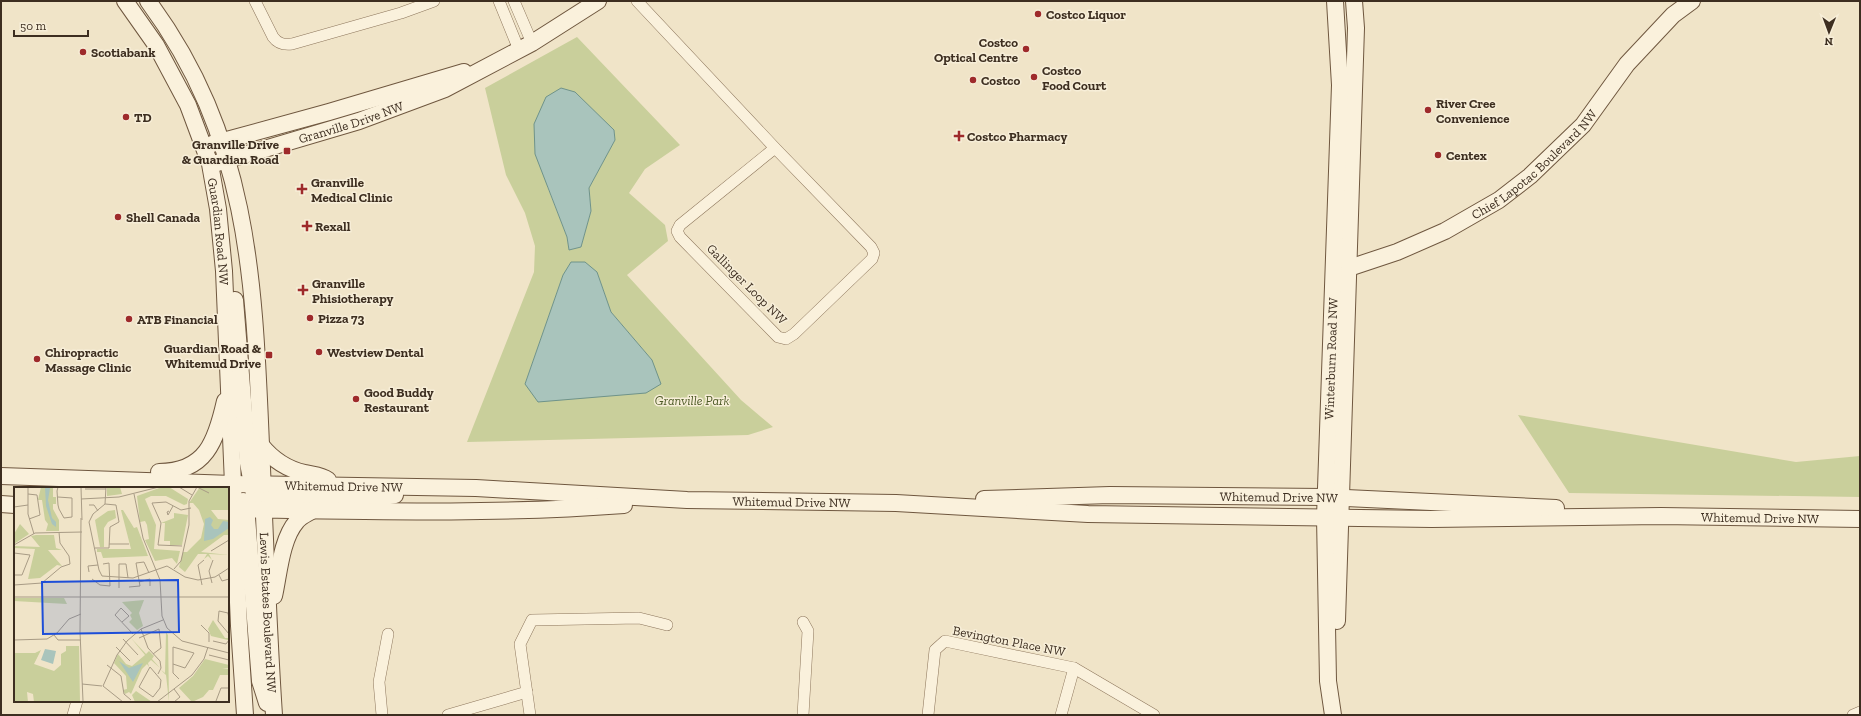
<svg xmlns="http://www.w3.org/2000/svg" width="1861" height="716" font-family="'Zilla Slab',serif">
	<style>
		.green { fill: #c9cf9b; fill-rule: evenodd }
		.water { fill: #a9c4bc; stroke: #6f938a }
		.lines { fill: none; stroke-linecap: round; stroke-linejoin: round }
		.street-casing { stroke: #8d765c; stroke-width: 12 }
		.secondary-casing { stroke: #6f573f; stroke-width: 18 }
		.street { stroke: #faf1dc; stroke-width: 11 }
		.secondary { stroke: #faf1dc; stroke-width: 16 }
		.poi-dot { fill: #9e2a2b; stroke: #f7eed8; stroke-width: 1.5 }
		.labels { text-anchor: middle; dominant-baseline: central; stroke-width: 3; stroke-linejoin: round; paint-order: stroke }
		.poi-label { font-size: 13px; font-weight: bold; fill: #3d2e20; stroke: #f7eed8; text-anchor: start }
		.street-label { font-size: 13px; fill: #3d2e20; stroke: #f7eed8 }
		.park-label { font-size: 13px; font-style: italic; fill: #4d5a26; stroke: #f7eed8 }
		.inset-road { fill: none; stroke: #a89b85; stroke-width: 1 }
		.view { fill: #1d4ed8; fill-opacity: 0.15; stroke: #1d4ed8; stroke-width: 2 }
		.inset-edge { fill: none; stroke: #3d2e20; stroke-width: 2 }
	</style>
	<rect width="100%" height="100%" fill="#f0e4c8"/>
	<g class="green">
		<path d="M577,37L680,145L645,169L629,193L665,225L668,241L627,275L741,400L773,427L748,435L467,442L534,272L535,246L525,213L506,175L485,88ZM614,130L615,140L589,188L591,211L581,247L569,250L567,237L547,186ZM597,272L611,312L652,360L525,384L563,275Z"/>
		<polygon points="1518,415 1796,462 1860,456 1860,497 1569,493"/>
	</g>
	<g class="water">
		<polygon points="561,88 575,92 614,130 615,140 589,188 591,211 581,247 569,250 567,237 535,154 534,124 546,97"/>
		<polygon points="571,262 585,262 597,272 611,312 652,360 661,384 646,393 538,402 525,384 563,275"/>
	</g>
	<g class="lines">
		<g class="street-casing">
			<g id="street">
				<path d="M255,1L273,37C278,44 284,45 292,44L401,13L434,1"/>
				<polyline points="499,1 519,50"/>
				<polyline points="514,1 532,43"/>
				<polyline points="637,1 775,148 871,247 874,253 872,259 794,334 786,339 778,337 680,237 677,231 680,225 775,148"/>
				<polyline points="73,715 77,701"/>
				<polyline points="382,715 379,682 388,634"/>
				<polyline points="448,715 527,692"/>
				<polyline points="530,715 520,644 532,620 639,618 667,625"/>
				<polyline points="803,715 808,631 803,622"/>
				<polyline points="928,715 935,650 945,641 1074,668 1154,715"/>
				<polyline points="1061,715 1074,668"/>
				<polyline points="1853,715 1860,712"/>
			</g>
		</g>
		<g class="secondary-casing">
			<g id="secondary">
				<path id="s1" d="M125,1L156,45L188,105L210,164L218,209L224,271L239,626L245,715"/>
				<path id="s2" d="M148,1C250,139 254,281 261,445C265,535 268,625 274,715"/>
				<polyline points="212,144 329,112 464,72"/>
				<path id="s3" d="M217,163L359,121L445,89L532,43L598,1"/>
				<path id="s4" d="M1339,268H1349L1397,252L1445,231L1499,200L1530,176L1583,125L1627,64L1673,15L1692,1"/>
				<polyline points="235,300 248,463 254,494"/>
				<path d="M261,445C273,460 286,469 305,473C313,475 321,475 328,480"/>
				<path d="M159,472C206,472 216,441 225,401"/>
				<path id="s5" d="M1,476L233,484L476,488L687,500L896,503L1088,514L1432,519L1661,516L1860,519"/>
				<path id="s6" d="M984,499L1110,495L1325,497L1556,508"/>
				<polyline points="243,501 247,518 260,681 267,703"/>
				<polyline points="255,501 287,498 383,497 395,495"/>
				<polyline points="1,504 15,505"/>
				<path d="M228,509C360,511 492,515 624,505"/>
				<path d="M274,596C279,574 281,539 297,521C301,516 307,514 313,510"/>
				<polyline points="1337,621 1356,28 1354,1"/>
				<path id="s7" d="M1333,715L1328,681L1325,517L1340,85L1335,1"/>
			</g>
		</g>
		<use href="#street" class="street"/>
		<use href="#secondary" class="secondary"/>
	</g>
	<g class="poi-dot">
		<circle cx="1038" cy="14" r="4"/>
		<circle cx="1026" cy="49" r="4"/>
		<circle cx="83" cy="52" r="4"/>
		<circle cx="1034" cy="77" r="4"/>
		<circle cx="973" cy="80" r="4"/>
		<circle cx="1428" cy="110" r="4"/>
		<circle cx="126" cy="117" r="4"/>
		<path d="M957 130h4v4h4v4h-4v4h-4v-4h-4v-4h4z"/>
		<rect x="283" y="147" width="8" height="8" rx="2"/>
		<circle cx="1438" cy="155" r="4"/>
		<path d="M300 183h4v4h4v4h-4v4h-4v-4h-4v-4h4z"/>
		<circle cx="118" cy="217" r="4"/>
		<path d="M305 220h4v4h4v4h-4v4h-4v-4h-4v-4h4z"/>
		<path d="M301 284h4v4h4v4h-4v4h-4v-4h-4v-4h4z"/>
		<circle cx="310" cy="318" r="4"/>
		<circle cx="129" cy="319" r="4"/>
		<circle cx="319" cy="352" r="4"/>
		<rect x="265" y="351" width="8" height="8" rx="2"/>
		<circle cx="37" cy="359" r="4"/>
		<circle cx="356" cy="399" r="4"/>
	</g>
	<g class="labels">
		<g class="poi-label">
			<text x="1046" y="14">Costco Liquor</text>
			<text x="1018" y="42" text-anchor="end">Costco<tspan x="1018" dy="15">Optical Centre</tspan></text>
			<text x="91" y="52">Scotiabank</text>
			<text x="1042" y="70">Costco<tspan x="1042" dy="15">Food Court</tspan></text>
			<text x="981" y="80">Costco</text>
			<text x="1436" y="103">River Cree<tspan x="1436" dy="15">Convenience</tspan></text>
			<text x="134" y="117">TD</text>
			<text x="967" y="136">Costco Pharmacy</text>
			<text x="279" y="144" text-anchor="end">Granville Drive<tspan x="279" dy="15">&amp; Guardian Road</tspan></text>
			<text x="1446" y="155">Centex</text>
			<text x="311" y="182">Granville<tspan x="311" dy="15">Medical Clinic</tspan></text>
			<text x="126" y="217">Shell Canada</text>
			<text x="315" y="226">Rexall</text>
			<text x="312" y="283">Granville<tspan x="312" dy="15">Phisiotherapy</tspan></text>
			<text x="318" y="318">Pizza 73</text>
			<text x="137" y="319">ATB Financial</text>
			<text x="261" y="348" text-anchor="end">Guardian Road &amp;<tspan x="261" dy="15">Whitemud Drive</tspan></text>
			<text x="45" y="352">Chiropractic<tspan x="45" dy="15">Massage Clinic</tspan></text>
			<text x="327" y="352">Westview Dental</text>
			<text x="364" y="392">Good Buddy<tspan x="364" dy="15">Restaurant</tspan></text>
		</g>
		<g class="street-label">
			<text stroke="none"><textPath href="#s3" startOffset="140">Granville Drive NW</textPath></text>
			<text stroke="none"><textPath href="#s4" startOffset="225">Chief Lapotac Boulevard NW</textPath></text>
			<text stroke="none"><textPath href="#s1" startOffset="253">Guardian Road NW</textPath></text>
			<text transform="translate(747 284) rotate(45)">Gallinger Loop NW</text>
			<text stroke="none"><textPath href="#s7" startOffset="357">Winterburn Road NW</textPath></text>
			<text stroke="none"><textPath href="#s5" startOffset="343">Whitemud Drive NW</textPath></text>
			<text stroke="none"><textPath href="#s6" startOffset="295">Whitemud Drive NW</textPath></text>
			<text stroke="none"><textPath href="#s5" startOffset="791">Whitemud Drive NW</textPath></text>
			<text stroke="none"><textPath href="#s5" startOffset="1760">Whitemud Drive NW</textPath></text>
			<text stroke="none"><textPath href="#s2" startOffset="634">Lewis Estates Boulevard NW</textPath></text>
			<text transform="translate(1009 641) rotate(11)">Bevington Place NW</text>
		</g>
		<g class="park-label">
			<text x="692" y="400">Granville Park</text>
		</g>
	</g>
	<g transform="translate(14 487)">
		<rect width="215" height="215" fill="#f0e4c8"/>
		<path d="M27,0H39V10H42V17H39V22L45,33V44H32L34,37L31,33L28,13H24ZM93,0H106L108,7L93,9ZM148,0H155L174,12L173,17L170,18L152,9H137L131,12L142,38L140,62L166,64L163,77L158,71L141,74L131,53L135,52L133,38L131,34L126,35L123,9ZM186,0H215V23H197L204,32L215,33V48H210L187,65L215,68L195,67L198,73L194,69L190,72L193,67H184L171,85L165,80L169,65H173L187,51L190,37L185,23L179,16H175ZM101,23L102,31L94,35L90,41V60H86L81,33L94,24ZM107,23H109L120,41L123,40L134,69L89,71L87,65H83V62H117ZM160,26L174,28L168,58H156V54H150L151,36H147L160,31ZM6,37L15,47L0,57V47ZM22,48H40L42,61L48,63H34L48,79L43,78L26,91L14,92L21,62L0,61V59L26,60L17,49ZM0,111H50L53,117L0,114ZM130,113L125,126L129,139L123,143L115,135L118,132L116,128L118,126L108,115ZM199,133L211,151H215L214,153L197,149L194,142ZM152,145L154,148L155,215L152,188L147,183L151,186ZM117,151L132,167L135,164L140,169L138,172L146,181L137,173L134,176L135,180L133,177L128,182L117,207L115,205L111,207L109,203L113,202L112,189L100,176L104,167L112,177L118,179L131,168ZM52,159H65L66,215H20L19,207L13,205L14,215H0V166H21L27,163L20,177L40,184L47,178V167L52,164ZM191,172L215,178V181H208L215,182V188H206L199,203H195L189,210L178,215L165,201L179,189ZM122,204L138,215H121L118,208Z" fill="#c9cf9b"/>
		<path d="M31,0L36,1L34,13L38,31L42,35V40L38,37L32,19ZM196,30L199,33L197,38L200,42H204L209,34L215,35V41L199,52L190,54L191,32ZM31,162L42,164L39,177L27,173ZM105,174L115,181L129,176L119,195Z" fill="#a9c4bc"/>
		<path class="inset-road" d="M14,0V27L20,47M67,0L68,33M92,0L91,17L79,27L75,35L85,83L88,89L119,91L153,79L171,90L184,93L201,90L215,81M165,0L178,8M183,0L195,6M71,2H92M14,7L23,8L26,28L15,32M120,7L129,51L146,93L148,129L153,141L168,154L215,166M44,10L58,11V30L50,31L45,22L44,18L43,4L44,0M67,12L105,10L145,0M75,18H80L84,24M0,20L14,18M155,24L153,25L154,28L159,19M67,31L66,145L69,214M95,57H115M0,58L21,46L68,45M168,59L144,58L147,36L138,16L152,15L167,23L177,21M81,61H95L96,40L105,35L102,18L91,17M197,64L215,53M0,66L16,68L8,88H0M160,82L167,74L175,38V14L183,0M75,85L74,79L84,78M205,88L208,94L215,92M78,92L86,98L96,99L95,76L89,77M125,95L136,92V99M198,96L195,84L199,73M0,98L28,96L47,80L56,77L55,69L46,56L45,45M188,98L184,78L190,73M115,100L126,99L122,76L130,75L135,86M105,101V77H112L114,91M0,110H215M215,132L214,126L205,124L204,134L215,147M108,135L115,129L107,121L101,128L119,147M187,138L195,146V155M127,142L134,161L146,174L147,181L144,187M40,148L44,153H67M125,151L145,142L147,161L139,167M109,152L124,168M0,153L33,152L43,146L55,132L67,127M199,154L212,157L215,153M102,160L116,174M195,168L215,173M159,177L171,181M93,178L107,189L110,207L117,213M136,180L147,193L146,201L139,210L125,200ZM165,192L159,186V160L180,166L171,181M68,197L88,199M89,199L103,168L113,154L127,142L149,133M89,199L109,215M160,202L166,210L160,215M202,214L207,201H215M143,215L178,188L190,172L194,160"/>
		<path class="view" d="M164,93L165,145L29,147L28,95Z"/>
		<rect width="215" height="215" class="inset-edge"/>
	</g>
	<rect width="1861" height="716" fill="none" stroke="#3d2e20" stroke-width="4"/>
	<g transform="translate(1829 32) rotate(181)" stroke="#f7eed8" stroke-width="3" paint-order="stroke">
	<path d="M0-3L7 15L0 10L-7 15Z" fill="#3d2e20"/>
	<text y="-6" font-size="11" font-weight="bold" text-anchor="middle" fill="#3d2e20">N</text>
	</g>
	<path d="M14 30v6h74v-6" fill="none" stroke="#3d2e20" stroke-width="2"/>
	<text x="20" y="30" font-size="12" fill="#3d2e20" stroke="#f7eed8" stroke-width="3" paint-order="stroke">50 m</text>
</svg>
